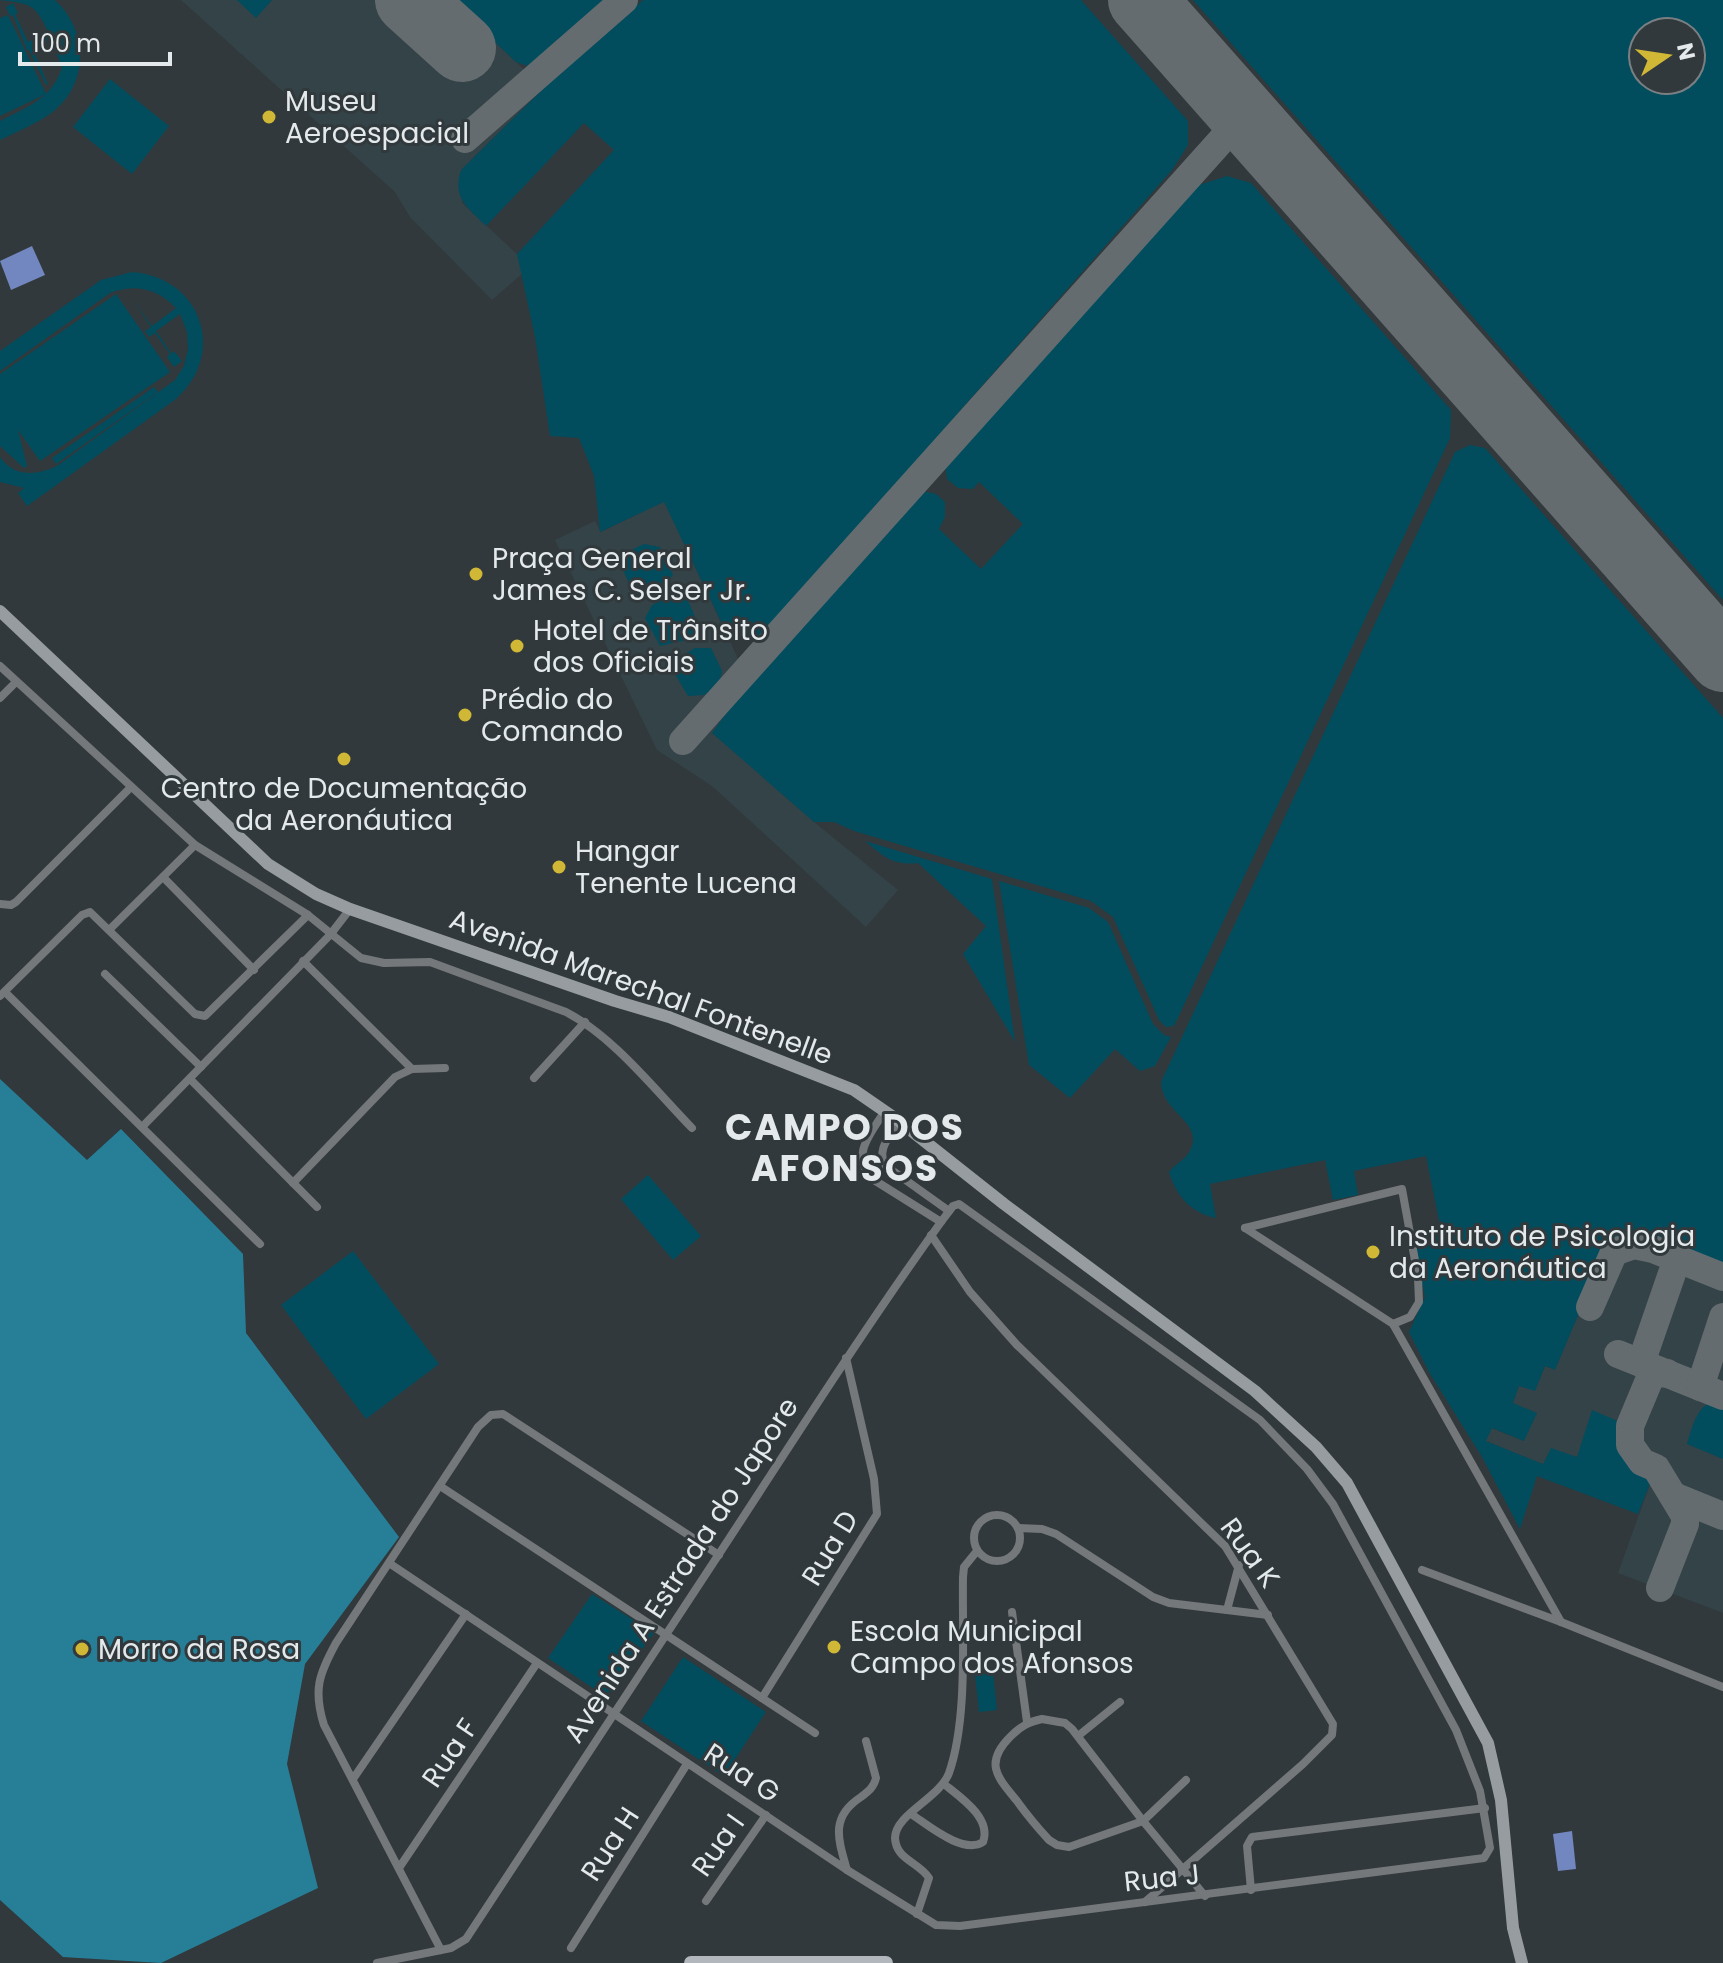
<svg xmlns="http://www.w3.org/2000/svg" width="1723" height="1963" font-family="Poppins,sans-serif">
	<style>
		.built { fill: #334348 }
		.green { fill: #014d5e; fill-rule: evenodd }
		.forest { fill: #277f97 }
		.water { fill: #7287bf }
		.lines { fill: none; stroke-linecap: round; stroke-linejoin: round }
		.taxiway { stroke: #656c6f; stroke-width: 28 }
		.runway { stroke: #656c6f; stroke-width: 68 }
		.street { stroke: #75787a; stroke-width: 8 }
		.secondary { stroke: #979ca0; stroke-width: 12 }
		.primary { stroke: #b1b7bd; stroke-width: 14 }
		.poi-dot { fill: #d0b836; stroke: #31393c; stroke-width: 3 }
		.labels { text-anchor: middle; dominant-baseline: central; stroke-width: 6; stroke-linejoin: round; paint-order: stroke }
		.poi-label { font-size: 28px; fill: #e4e9eb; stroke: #31393c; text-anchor: start }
		.street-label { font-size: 28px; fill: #e4e9eb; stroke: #31393c }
		.district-label { font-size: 36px; font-weight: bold; letter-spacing: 2px; fill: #e4e9eb; stroke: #31393c }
	</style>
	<rect width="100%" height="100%" fill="#31393c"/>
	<g class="built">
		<polygon points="181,0 237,0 256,17 272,0 450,0 544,88 461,170 462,203 517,254 523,273 492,300 410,217 395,192"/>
		<polygon points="664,501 749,682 713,733 814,822 898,890 866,927 712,786 657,750 555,540 595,521 601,532"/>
		<polygon points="1636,1238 1645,1239 1723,1270 1723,1613 1618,1573 1653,1476 1637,1470 1626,1459 1621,1445 1544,1465 1485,1441 1491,1428 1524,1441 1512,1403 1519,1386 1535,1390 1545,1366 1555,1369 1601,1261 1613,1245"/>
	</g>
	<g class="green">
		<path d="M0,0H55C87,29 90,81 55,110C39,123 18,131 0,140V121C27,107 53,98 62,67L51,39L32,48L48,84L46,85L29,50H27L13,15L10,16L6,7L13,3L18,13L15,14L28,42L48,32C35,2 28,4 0,0Z"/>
		<polygon points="237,0 272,0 256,18"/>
		<polygon points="450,0 609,0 538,66 528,66 516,62"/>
		<path d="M643,0H1081L1188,121V145L1172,170L760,638L740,640L726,632L664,502L600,532L594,476L579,438L550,436L535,337L517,254L614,150L584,123L486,226C467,207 452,198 461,170L544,88Z"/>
		<path d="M1193,0H1723V600ZM1643,32H1691V80H1643Z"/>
		<polygon points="8,15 46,94 0,116 0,18"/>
		<polygon points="110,79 169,126 132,174 73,127"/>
		<polygon points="1227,176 1251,183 1451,410 1450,438 1174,1026 1166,1027 1159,1020 1113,917 1091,901 854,831 834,822 814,822 712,733 749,682 922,491 936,494 945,502 945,517 939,529 981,569 1023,524 979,482 973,489 958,488 947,479 945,465 1199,185"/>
		<path d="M132,272C201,277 228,353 176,399L27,506L18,493L24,488L0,482V457C14,477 35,476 57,466L175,380L184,366L188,349L187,332L180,314L156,331L171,353L175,352L182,361L174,367L167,357L170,354L155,333L149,337L145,331L151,327L132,299L152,326L176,308C158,289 135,283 110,293L0,371V351L101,280Z"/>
		<polygon points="116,294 170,372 40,461 18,430 27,466 24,468 0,446 0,374"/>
		<polygon points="154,387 158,392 56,464 52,458"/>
		<path d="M1470,445L1485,448L1723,718V1270L1645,1239H1626L1613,1245L1601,1261L1555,1370L1545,1366L1535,1391L1519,1386L1513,1403L1537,1413L1524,1441L1492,1428L1486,1441L1543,1464L1551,1448L1577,1457L1592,1410L1620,1422C1621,1452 1623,1465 1653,1476L1638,1514L1537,1476L1520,1529L1482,1457L1429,1372L1409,1332L1425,1297L1412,1236L1441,1230L1426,1156L1354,1171L1358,1195L1333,1200L1325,1160L1210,1184L1216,1218C1191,1213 1176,1196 1169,1172C1174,1165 1184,1160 1188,1154C1208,1122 1162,1115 1161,1082L1455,452Z"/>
		<path d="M644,544L660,547L673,575C662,589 652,594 634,595L621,565L629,551Z"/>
		<polygon points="670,596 686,596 699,626 687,640 660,646 645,618 652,605"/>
		<polygon points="695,648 711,648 722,671 719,685 704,695 688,696 672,669 680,657"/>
		<path d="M865,841L992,879L1015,1042L963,954L986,926L918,863C893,866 883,856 865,841Z"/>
		<polygon points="999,881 1089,908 1108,922 1153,1024 1164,1035 1171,1037 1155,1066 1140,1071 1115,1049 1070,1098 1029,1065"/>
		<polygon points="648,1175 701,1236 673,1260 621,1199"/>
		<polygon points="353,1251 439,1364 366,1419 281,1305"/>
		<path d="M1714,1402L1723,1406V1459L1687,1444C1692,1429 1696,1405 1714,1402Z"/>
		<polygon points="592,1594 654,1633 612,1691 602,1694 548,1658"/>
		<polygon points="683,1657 766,1712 724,1776 641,1721"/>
		<polygon points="993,1672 997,1710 979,1712 975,1675"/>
	</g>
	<polygon class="forest" points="0,1079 87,1160 121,1129 243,1254 246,1333 399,1537 305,1664 287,1764 318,1888 161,1963 63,1957 0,1900"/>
	<g class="water">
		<polygon points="32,246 45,275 11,290 0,261"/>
		<polygon points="1572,1831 1576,1869 1558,1871 1553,1834"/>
	</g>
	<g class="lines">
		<g class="taxiway">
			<polyline points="465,139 624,0"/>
			<polyline points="683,741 1244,115"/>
			<polyline points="1590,1307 1614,1252 1634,1245 1653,1249 1723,1277"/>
			<polyline points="1618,1354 1723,1396"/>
			<polyline points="1641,1363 1677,1259"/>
			<polyline points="1700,1387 1723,1317"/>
			<polyline points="1676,1497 1723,1516"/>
			<polyline points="1660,1588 1685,1524 1685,1516 1656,1468 1642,1462 1630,1445 1630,1426 1650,1378 1656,1374 1667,1373"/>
		</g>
		<g class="runway">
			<polyline points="409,0 462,48"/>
			<polyline points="1142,0 1723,658"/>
		</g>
		<g class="street">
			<path d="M0,666L195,845L308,915L361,958L384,963L430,962L566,1012C614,1037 654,1089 692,1128"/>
			<polyline points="0,698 16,682"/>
			<polyline points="163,877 254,970"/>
			<polyline points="0,904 11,905 16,902 131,787"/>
			<polyline points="110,929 195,845"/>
			<polyline points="303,961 412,1069"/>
			<polyline points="105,974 201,1067"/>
			<polyline points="5,992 260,1244"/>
			<polyline points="0,996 82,915 90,912 195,1014 205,1016 308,915"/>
			<polyline points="534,1078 585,1022"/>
			<polyline points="190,1079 317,1207"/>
			<path d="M885,1111C870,1134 849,1157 874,1180L941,1222"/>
			<path d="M899,1121C891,1135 875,1150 886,1166L949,1211"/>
			<polyline points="142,1127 330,935 350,909"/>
			<polyline points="293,1183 395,1077 412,1069 445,1068"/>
			<polyline points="1245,1228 1393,1324 1561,1622"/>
			<polyline points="1245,1228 1402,1189 1418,1277 1419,1302 1410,1317 1393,1324"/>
			<polyline points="931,1235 970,1292 1017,1345 1225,1546 1333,1724 1332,1735 1303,1764 1145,1902"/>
			<polyline points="440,1486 815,1733"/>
			<circle cx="997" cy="1538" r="23"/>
			<polyline points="1018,1528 1042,1529 1056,1534 1153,1597 1169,1603 1268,1615"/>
			<polyline points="1422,1570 1561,1622 1723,1687"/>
			<polyline points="1227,1610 1239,1565"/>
			<polyline points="1012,1612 1027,1722"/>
			<polyline points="762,1698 877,1514 874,1479 846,1358"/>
			<path d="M1042,1719L1065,1723L1072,1729L1143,1821L1069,1847L1057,1845L1049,1840C1038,1828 1027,1815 1017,1801C997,1777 984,1763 1010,1737C1020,1727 1028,1722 1042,1719Z"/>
			<polyline points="1078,1736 1120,1702"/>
			<polyline points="353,1779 466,1614"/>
			<polyline points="1186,1780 1143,1821 1205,1896"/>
			<path d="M911,1814C928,1825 963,1855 983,1842C992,1818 960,1797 944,1784"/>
			<polyline points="399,1868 537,1663"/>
			<path d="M847,1870C838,1839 830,1817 861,1797C869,1791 874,1787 876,1778L866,1741"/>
			<polyline points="1251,1890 1247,1846 1252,1837 1485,1808"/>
			<polyline points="706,1901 766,1815"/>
			<path d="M917,1914L929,1878C919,1862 896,1860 895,1838C895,1814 940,1798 949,1773C968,1719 962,1635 963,1577L964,1567L977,1551"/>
			<polyline points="571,1948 687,1764"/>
			<path d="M441,1950L324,1725C313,1690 319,1674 336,1643L478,1427L491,1415L503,1414L719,1555"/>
			<path d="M377,1963L451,1948L466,1939C550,1810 635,1683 719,1554C792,1443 863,1330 941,1222L953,1206L959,1204L1260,1420L1307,1469L1333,1504L1456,1730L1480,1791L1490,1848L1484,1858L960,1926L936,1925L847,1870L389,1563"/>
		</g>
		<polyline class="secondary" points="0,611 268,864 316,894 350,909 615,1001 669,1017 854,1090 899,1121 1004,1204 1255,1391 1316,1447 1347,1483 1488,1743 1501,1800 1513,1928 1522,1963"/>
		<polyline class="primary" points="691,1963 886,1963"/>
	</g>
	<g class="poi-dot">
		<circle cx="269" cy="117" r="8"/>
		<circle cx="476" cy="574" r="8"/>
		<circle cx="517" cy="646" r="8"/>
		<circle cx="465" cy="715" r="8"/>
		<circle cx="344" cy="759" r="8"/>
		<circle cx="559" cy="867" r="8"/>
		<circle cx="1373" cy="1252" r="8"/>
		<circle cx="834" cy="1647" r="8"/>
		<circle cx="82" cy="1649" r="8"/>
	</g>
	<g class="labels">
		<g class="poi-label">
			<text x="285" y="101">Museu<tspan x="285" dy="32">Aeroespacial</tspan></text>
			<text x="492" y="558">Praça General<tspan x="492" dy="32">James C. Selser Jr.</tspan></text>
			<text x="533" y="630">Hotel de Trânsito<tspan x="533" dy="32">dos Oficiais</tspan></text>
			<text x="481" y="699">Prédio do<tspan x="481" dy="32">Comando</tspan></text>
			<text x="344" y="788" text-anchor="middle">Centro de Documentação<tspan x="344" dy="32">da Aeronáutica</tspan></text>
			<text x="575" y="851">Hangar<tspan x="575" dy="32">Tenente Lucena</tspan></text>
			<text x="1389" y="1236">Instituto de Psicologia<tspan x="1389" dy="32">da Aeronáutica</tspan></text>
			<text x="850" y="1631">Escola Municipal<tspan x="850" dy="32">Campo dos Afonsos</tspan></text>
			<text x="98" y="1649">Morro da Rosa</text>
		</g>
		<g class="street-label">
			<text transform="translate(641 987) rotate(20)">Avenida Marechal Fontenelle</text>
			<text transform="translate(830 1548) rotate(-59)">Rua D</text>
			<text transform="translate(1250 1553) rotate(54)">Rua K</text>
			<text transform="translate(681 1570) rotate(-57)">Avenida A Estrada do Japore</text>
			<text transform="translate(450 1753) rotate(-56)">Rua F</text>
			<text transform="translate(742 1773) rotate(33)">Rua G</text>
			<text transform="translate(610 1844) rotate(-57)">Rua H</text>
			<text transform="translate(718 1845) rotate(-55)">Rua I</text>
			<text transform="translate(1162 1878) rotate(-6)">Rua J</text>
		</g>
		<g class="district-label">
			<text x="845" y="1127">CAMPO DOS<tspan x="845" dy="41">AFONSOS</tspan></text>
		</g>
	</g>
	<g transform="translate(1667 56) rotate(77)"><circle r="38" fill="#31393c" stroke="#797f82" stroke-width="2"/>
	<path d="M0-6L14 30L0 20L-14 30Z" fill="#d0b836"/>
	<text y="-12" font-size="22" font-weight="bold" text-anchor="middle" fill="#e4e9eb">N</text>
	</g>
	<path d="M20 52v12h150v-12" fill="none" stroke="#e4e9eb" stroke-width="4"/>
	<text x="32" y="52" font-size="24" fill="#e4e9eb" stroke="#31393c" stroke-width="6" paint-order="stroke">100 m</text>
</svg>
